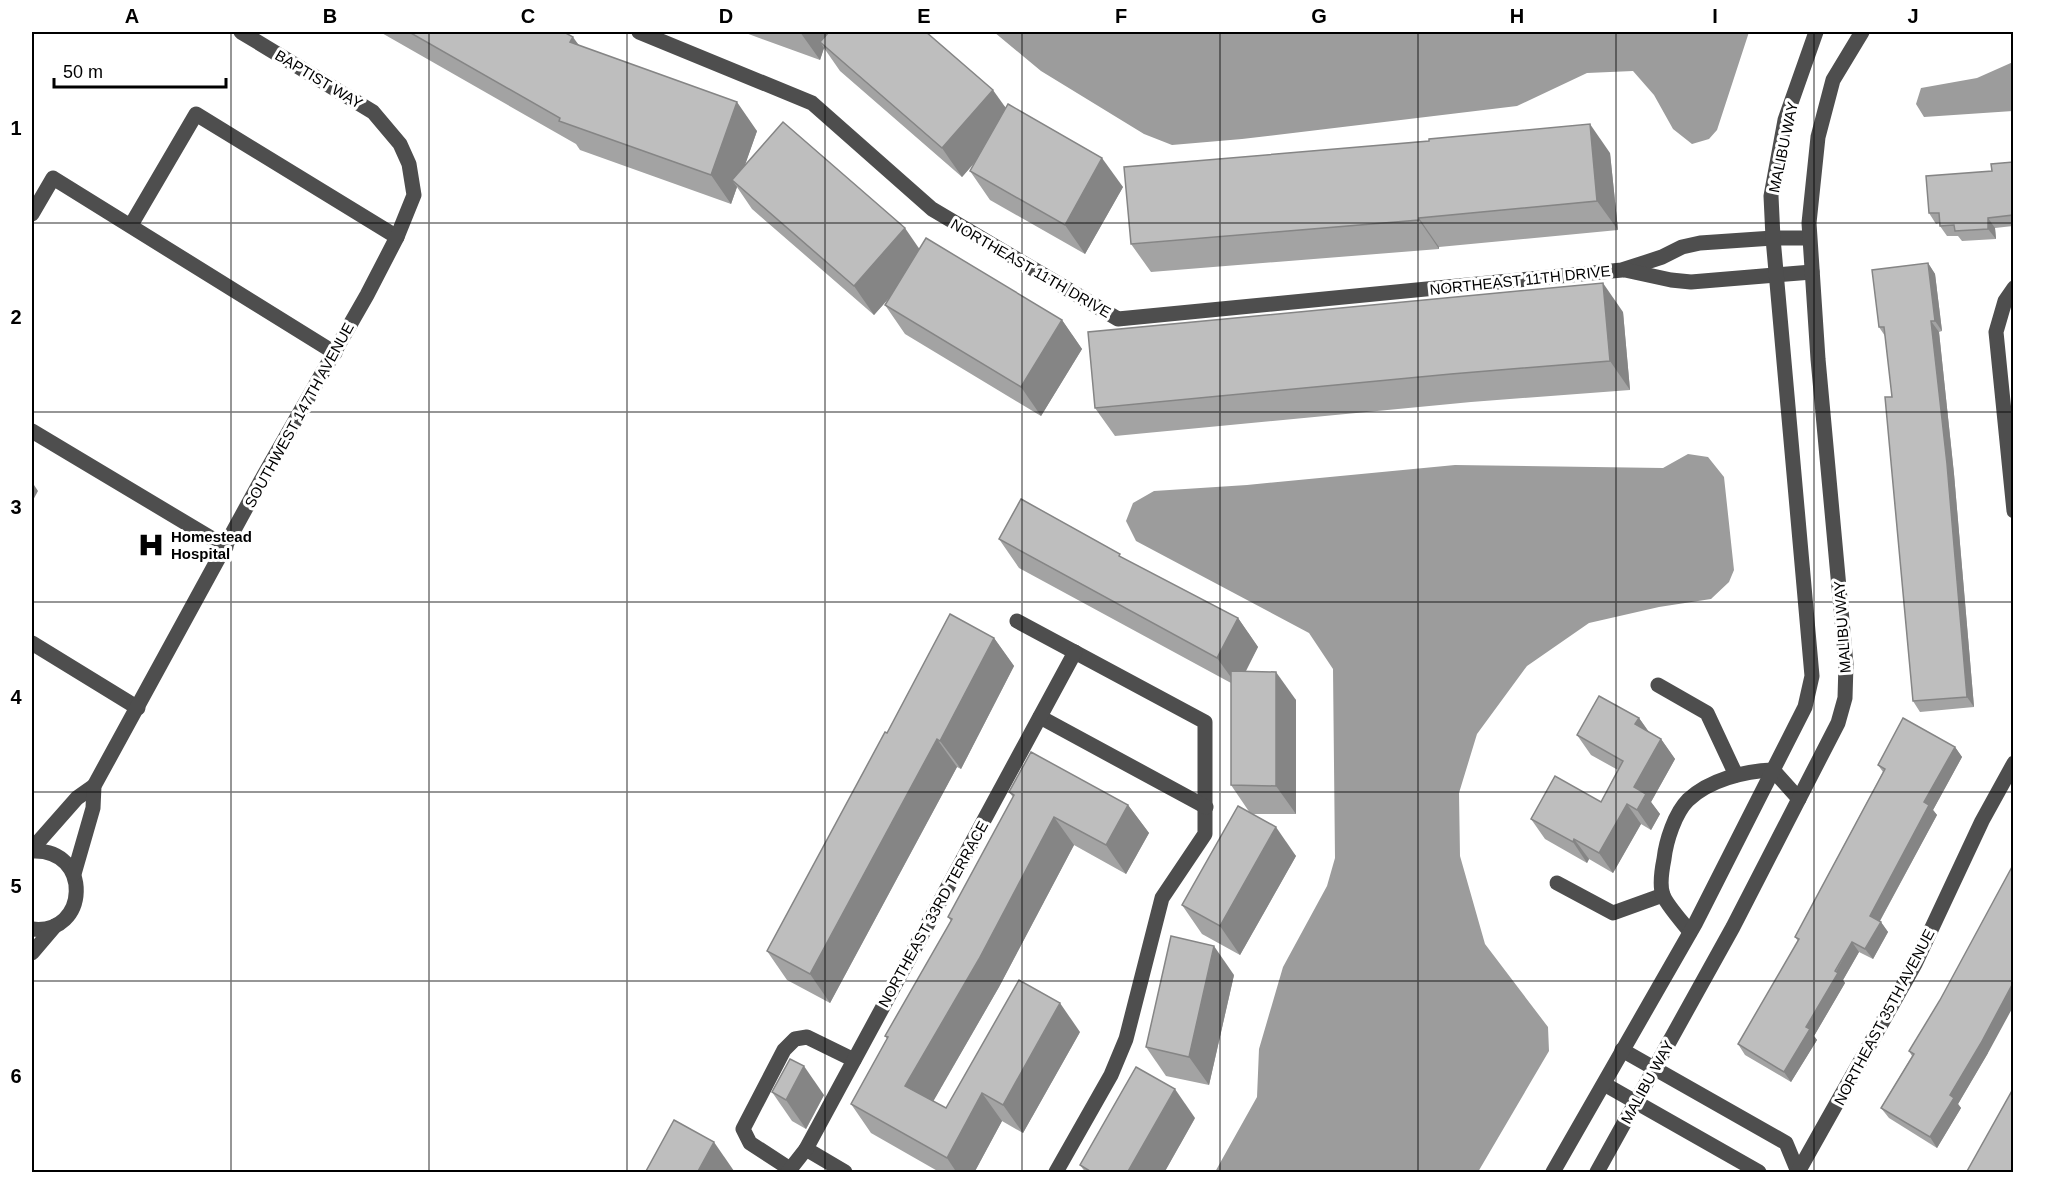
<svg xmlns="http://www.w3.org/2000/svg" width="2045" height="1204" font-family="Helvetica,sans-serif">
	<style>
		.water { fill: #9c9c9c }
		.lines { fill: none; stroke-linecap: round; stroke-linejoin: round }
		.minor { stroke: #4e4e4e; stroke-width: 15 }
		.wall { fill: #a3a3a3 }
		.shaded-wall { fill: #858585 }
		.building { fill: #bebebe; stroke: #858585; stroke-width: 1.5 }
		.grid { fill: none; stroke: #000; stroke-width: 1.5; stroke-opacity: 0.55 }
		.labels { text-anchor: middle; dominant-baseline: central; stroke-width: 6; stroke-linejoin: round; paint-order: stroke }
		.street-label { font-size: 15px; fill: #000; stroke: #fff }
		.poi-label { font-size: 15px; font-weight: bold; fill: #000; stroke: #fff; text-anchor: start }
		.neatline { fill: none; stroke: #000; stroke-width: 2 }
		.grid-label { font-size: 20px; text-anchor: middle; font-weight: bold; fill: #000 }
	</style>
	<rect width="100%" height="100%" fill="#fff"/>
	<g class="water">
		<polygon points="994,32 1749,32 1717,130 1709,139 1692,144 1673,129 1654,95 1633,71 1587,73 1517,106 1242,139 1172,145 1144,134 1041,71"/>
		<polygon points="2013,62 2013,111 1924,117 1916,104 1921,88 1977,78"/>
		<polygon points="1688,454 1708,457 1724,477 1734,570 1729,582 1711,599 1659,607 1589,623 1527,666 1477,734 1459,793 1460,856 1485,944 1548,1027 1549,1051 1478,1172 1215,1172 1257,1097 1259,1049 1283,967 1327,886 1335,858 1333,669 1309,633 1136,541 1126,521 1133,503 1154,491 1247,485 1455,465 1663,468"/>
	</g>
	<g class="lines">
		<g class="minor">
			<polyline points="639,32 812,103 932,209 1118,319 1622,270 1662,257 1682,247 1700,243 1773,238 1809,238"/>
			<polyline points="32,214 53,178 335,353"/>
			<polyline points="131,225 196,114 397,237"/>
			<polyline points="1625,270 1671,280 1691,282 1812,272"/>
			<polyline points="2014,288 2005,301 1996,332 2014,511"/>
			<polyline points="32,431 226,547"/>
			<polyline points="1017,621 1205,722 1205,834 1162,898 1126,1039 1111,1075 1056,1172"/>
			<polyline points="32,643 138,708"/>
			<polyline points="1658,685 1707,713 1736,775"/>
			<polyline points="1040,717 1206,807"/>
			<polyline points="32,849 77,798 94,786"/>
			<path d="M32,851C93,848 89,936 32,929"/>
			<polyline points="74,874 93,808 94,786 264,475 367,295 397,237 414,195 409,164 400,144 373,112 241,32"/>
			<polyline points="1557,883 1613,913 1663,895"/>
			<path d="M1690,932C1684,924 1666,904 1663,895C1659,885 1662,869 1664,859C1666,841 1675,813 1688,800C1709,780 1744,771 1773,770L1799,799"/>
			<polyline points="32,953 55,926"/>
			<polyline points="1622,1050 1786,1143 1798,1172"/>
			<polyline points="1604,1084 1759,1172"/>
			<polyline points="806,1149 845,1172"/>
			<polyline points="790,1169 750,1143 743,1129 784,1050 795,1039 807,1037 854,1060"/>
			<polyline points="788,1172 806,1149 1075,652"/>
			<polyline points="1553,1172 1695,924 1805,707 1812,676 1773,238 1771,196 1785,120 1816,32"/>
			<polyline points="1597,1172 1733,927 1838,723 1845,698 1846,664 1818,359 1809,223 1818,137 1833,80 1862,32"/>
			<polyline points="1798,1172 1915,964 1982,821 2014,763"/>
		</g>
	</g>
	<g class="wall">
		<polygon points="380,32 564,32 579,45 757,131 744,167 919,249 1062,320 1082,349 1041,416 905,334 885,305 891,296 874,315 752,209 737,187 731,204 580,150 576,144"/>
		<polygon points="743,32 926,32 1006,108 1123,187 1085,254 990,200 970,171 976,161 962,177 840,71 824,48 820,60"/>
		<polygon points="1610,153 1618,230 1439,247 1439,249 1151,272 1131,244"/>
		<polygon points="2013,162 2013,226 1995,228 1996,239 1962,241 1958,236 1947,236 1940,226 1940,223 1936,224 1929,213 1992,171"/>
		<polygon points="1928,263 1935,274 1942,331 1939,332 1954,474 1974,707 1920,712 1913,701 1892,397 1885,336 1879,327"/>
		<polygon points="1623,312 1630,390 1471,402 1115,436 1095,408"/>
		<polygon points="999,539 1238,618 1258,647 1245,671 1296,700 1296,814 1253,814 1296,856 1240,955 1202,934 1182,905 1250,813 1231,785 1231,683 1019,568"/>
		<polygon points="994,638 1014,666 961,769 957,767 830,1003 787,980 767,951 887,733"/>
		<polygon points="1639,718 1649,732 1661,739 1675,759 1651,802 1660,814 1651,830 1641,824 1613,873 1589,859 1587,863 1545,839 1531,819 1601,802 1618,770 1591,755 1577,735"/>
		<polygon points="1955,747 1962,757 1933,810 1937,815 1880,921 1888,932 1873,959 1859,952 1843,980 1845,983 1814,1036 1817,1040 1791,1082 1745,1055 1738,1044 1798,941 1795,937 1883,772 1878,765"/>
		<polygon points="1009,792 1128,805 1149,833 1126,874 1074,845 999,987 933,1101 946,1108 1080,1032 1023,1133 1002,1121 974,1173 941,1173 871,1133 851,1104 887,1039 885,1036 951,921 948,917 1013,797"/>
		<polygon points="1234,975 1209,1085 1166,1076 1146,1047"/>
		<polygon points="1909,1051 1988,1053 1958,1104 1961,1108 1937,1148 1889,1118 1881,1108 1912,1056"/>
		<polygon points="772,1092 824,1095 806,1129 792,1121"/>
		<polygon points="1195,1118 1164,1173 1086,1173 1080,1165"/>
	</g>
	<g class="shaded-wall">
		<polygon points="800,32 830,32 820,42 824,48 820,60"/>
		<polygon points="573,37 593,65 570,42"/>
		<polygon points="993,90 1013,118 962,177 942,148"/>
		<polygon points="737,102 757,131 738,185 732,180 737,187 731,204 711,175"/>
		<polygon points="1590,124 1610,153 1618,230 1597,201"/>
		<polygon points="1102,158 1123,187 1085,254 1065,225"/>
		<polygon points="1419,218 1439,247 1439,249 1419,220"/>
		<polygon points="1988,218 1995,228 1996,239 1988,229"/>
		<polygon points="905,228 925,257 874,315 854,286"/>
		<polygon points="1928,263 1935,274 1942,331 1935,321"/>
		<polygon points="1603,283 1623,312 1630,390 1610,361"/>
		<polygon points="1062,320 1082,349 1041,416 1021,387"/>
		<polygon points="1931,321 1939,332 1954,474 1974,707 1967,697"/>
		<polygon points="32,482 38,491 32,502"/>
		<polygon points="1238,618 1258,647 1238,687 1217,658"/>
		<polygon points="994,638 1014,666 961,769 940,741"/>
		<polygon points="1276,672 1296,700 1296,814 1276,786"/>
		<polygon points="1639,718 1653,738 1635,724"/>
		<polygon points="937,739 957,767 830,1003 810,974"/>
		<polygon points="1661,739 1675,759 1651,802 1660,814 1651,830 1637,810 1634,787"/>
		<polygon points="1955,747 1962,757 1933,810 1937,815 1877,926 1870,916 1924,802"/>
		<polygon points="1627,804 1641,824 1613,873 1599,853"/>
		<polygon points="1128,805 1149,833 1126,874 1106,845"/>
		<polygon points="1054,817 1074,845 999,987 926,1114 905,1086"/>
		<polygon points="1276,827 1296,856 1240,955 1220,926"/>
		<polygon points="1574,839 1589,859 1587,863 1573,842"/>
		<polygon points="1881,922 1888,932 1873,959 1865,949"/>
		<polygon points="1852,942 1859,952 1843,980 1845,983 1814,1036 1817,1040 1791,1082 1784,1072 1806,1027"/>
		<polygon points="1214,946 1234,975 1209,1085 1189,1057"/>
		<polygon points="2013,983 2013,1007 1988,1053 1958,1104 1961,1108 1937,1148 1930,1137 1950,1095"/>
		<polygon points="1060,1003 1080,1032 1023,1133 1003,1105"/>
		<polygon points="804,1066 824,1095 806,1129 786,1100"/>
		<polygon points="1175,1089 1195,1118 1164,1173 1127,1173"/>
		<polygon points="982,1093 1002,1121 974,1173 957,1173 947,1158"/>
		<polygon points="714,1142 734,1171 733,1173 697,1173"/>
	</g>
	<g class="building">
		<polygon points="409,32 564,32 573,37 570,42 737,102 711,175 559,121 560,118"/>
		<polygon points="829,32 926,32 993,90 942,148 820,42"/>
		<polygon points="1008,104 1102,158 1065,225 970,171"/>
		<polygon points="783,122 905,228 854,286 732,180"/>
		<polygon points="1590,124 1597,201 1419,218 1419,220 1131,244 1124,167 1429,141 1429,139"/>
		<polygon points="2013,162 2013,215 1988,218 1988,229 1955,231 1954,225 1940,226 1939,213 1929,213 1926,176 1992,171 1991,164"/>
		<polygon points="926,238 1062,320 1021,387 885,305"/>
		<polygon points="1928,263 1935,321 1931,321 1947,464 1967,697 1913,701 1885,397 1892,397 1884,327 1879,327 1872,270"/>
		<polygon points="1603,283 1610,361 1451,374 1095,408 1088,332"/>
		<polygon points="1021,499 1120,554 1119,556 1238,618 1217,658 999,539"/>
		<polygon points="950,614 994,638 940,741 937,739 810,974 767,951 885,732 887,733"/>
		<polygon points="1231,671 1276,672 1276,786 1231,785"/>
		<polygon points="1599,696 1639,718 1635,724 1661,739 1634,787 1646,794 1637,810 1627,804 1599,853 1574,839 1573,842 1531,819 1555,776 1601,802 1623,761 1577,735"/>
		<polygon points="1903,718 1955,747 1924,802 1929,805 1870,916 1881,922 1865,949 1852,942 1835,971 1838,973 1806,1027 1810,1029 1784,1072 1738,1044 1799,939 1795,937 1885,769 1878,765"/>
		<polygon points="1031,752 1128,805 1106,845 1054,817 979,959 905,1086 946,1108 1019,980 1060,1003 1003,1105 982,1093 947,1158 851,1104 888,1037 885,1036 952,919 948,917 1014,795 1009,792"/>
		<polygon points="1238,806 1276,827 1220,926 1182,905"/>
		<polygon points="2013,865 2013,983 1981,1043 1950,1095 1954,1098 1930,1137 1881,1108 1914,1054 1909,1051 1940,1000"/>
		<polygon points="1171,936 1214,946 1189,1057 1146,1047"/>
		<polygon points="790,1059 804,1066 786,1100 772,1092"/>
		<polygon points="1136,1067 1175,1089 1127,1173 1093,1173 1080,1165"/>
		<polygon points="2013,1089 2013,1173 1966,1173"/>
		<polygon points="674,1120 714,1142 697,1173 645,1173"/>
	</g>
	<path class="grid" d="M231,32V1172M429,32V1172M627,32V1172M825,32V1172M1022,32V1172M1220,32V1172M1418,32V1172M1616,32V1172M1814,32V1172M32,223H2014M32,412H2014M32,602H2014M32,792H2014M32,981H2014"/>
	<defs>
		<g id="hospital-bare" transform="scale(2.07)"><path d="M-5-5h3v3.5h4V-5h3V5h-3V1.5h-4V5h-3Z" fill="#000" stroke="#fff" stroke-width="2.5" paint-order="stroke"/></g>
	</defs>
	<g fill-rule="evenodd">
		<use href="#hospital-bare" x="151" y="545"/>
	</g>
	<g class="labels">
		<g class="street-label">
			<text transform="translate(319 79) rotate(31)">BAPTIST WAY</text>
			<text transform="translate(1783 147) rotate(-78)">MALIBU WAY</text>
			<text transform="translate(1031 268) rotate(30)">NORTHEAST 11TH DRIVE</text>
			<text transform="translate(1520 280) rotate(-6)">NORTHEAST 11TH DRIVE</text>
			<text transform="translate(299 415) rotate(-61)">SOUTHWEST 147TH AVENUE</text>
			<text transform="translate(1842 627) rotate(-94)">MALIBU WAY</text>
			<text transform="translate(933 914) rotate(-61)">NORTHEAST 33RD TERRACE</text>
			<text transform="translate(1884 1017) rotate(-62)">NORTHEAST 35TH AVENUE</text>
			<text transform="translate(1647 1082) rotate(-61)">MALIBU WAY</text>
		</g>
		<g class="poi-label">
			<text x="171" y="536">Homestead<tspan x="171" dy="17">Hospital</tspan></text>
		</g>
	</g>
	<rect width="2045" height="1204" fill="none" stroke="#ffffff" stroke-width="66"/>
	<path d="M54 78v9h172v-9" fill="none" stroke="#000000" stroke-width="3"/>
	<text x="63" y="78" font-size="18" fill="#000000" stroke="#ffffff" stroke-width="4.5" paint-order="stroke">50 m</text>
	<rect x="33" y="33" width="1979" height="1138" class="neatline"/>
	<g class="grid-label">
		<text x="132" y="23">A</text>
		<text x="330" y="23">B</text>
		<text x="528" y="23">C</text>
		<text x="726" y="23">D</text>
		<text x="924" y="23">E</text>
		<text x="1121" y="23">F</text>
		<text x="1319" y="23">G</text>
		<text x="1517" y="23">H</text>
		<text x="1715" y="23">I</text>
		<text x="1913" y="23">J</text>
		<text x="16" y="135">1</text>
		<text x="16" y="324">2</text>
		<text x="16" y="514">3</text>
		<text x="16" y="704">4</text>
		<text x="16" y="893">5</text>
		<text x="16" y="1083">6</text>
	</g>
</svg>
